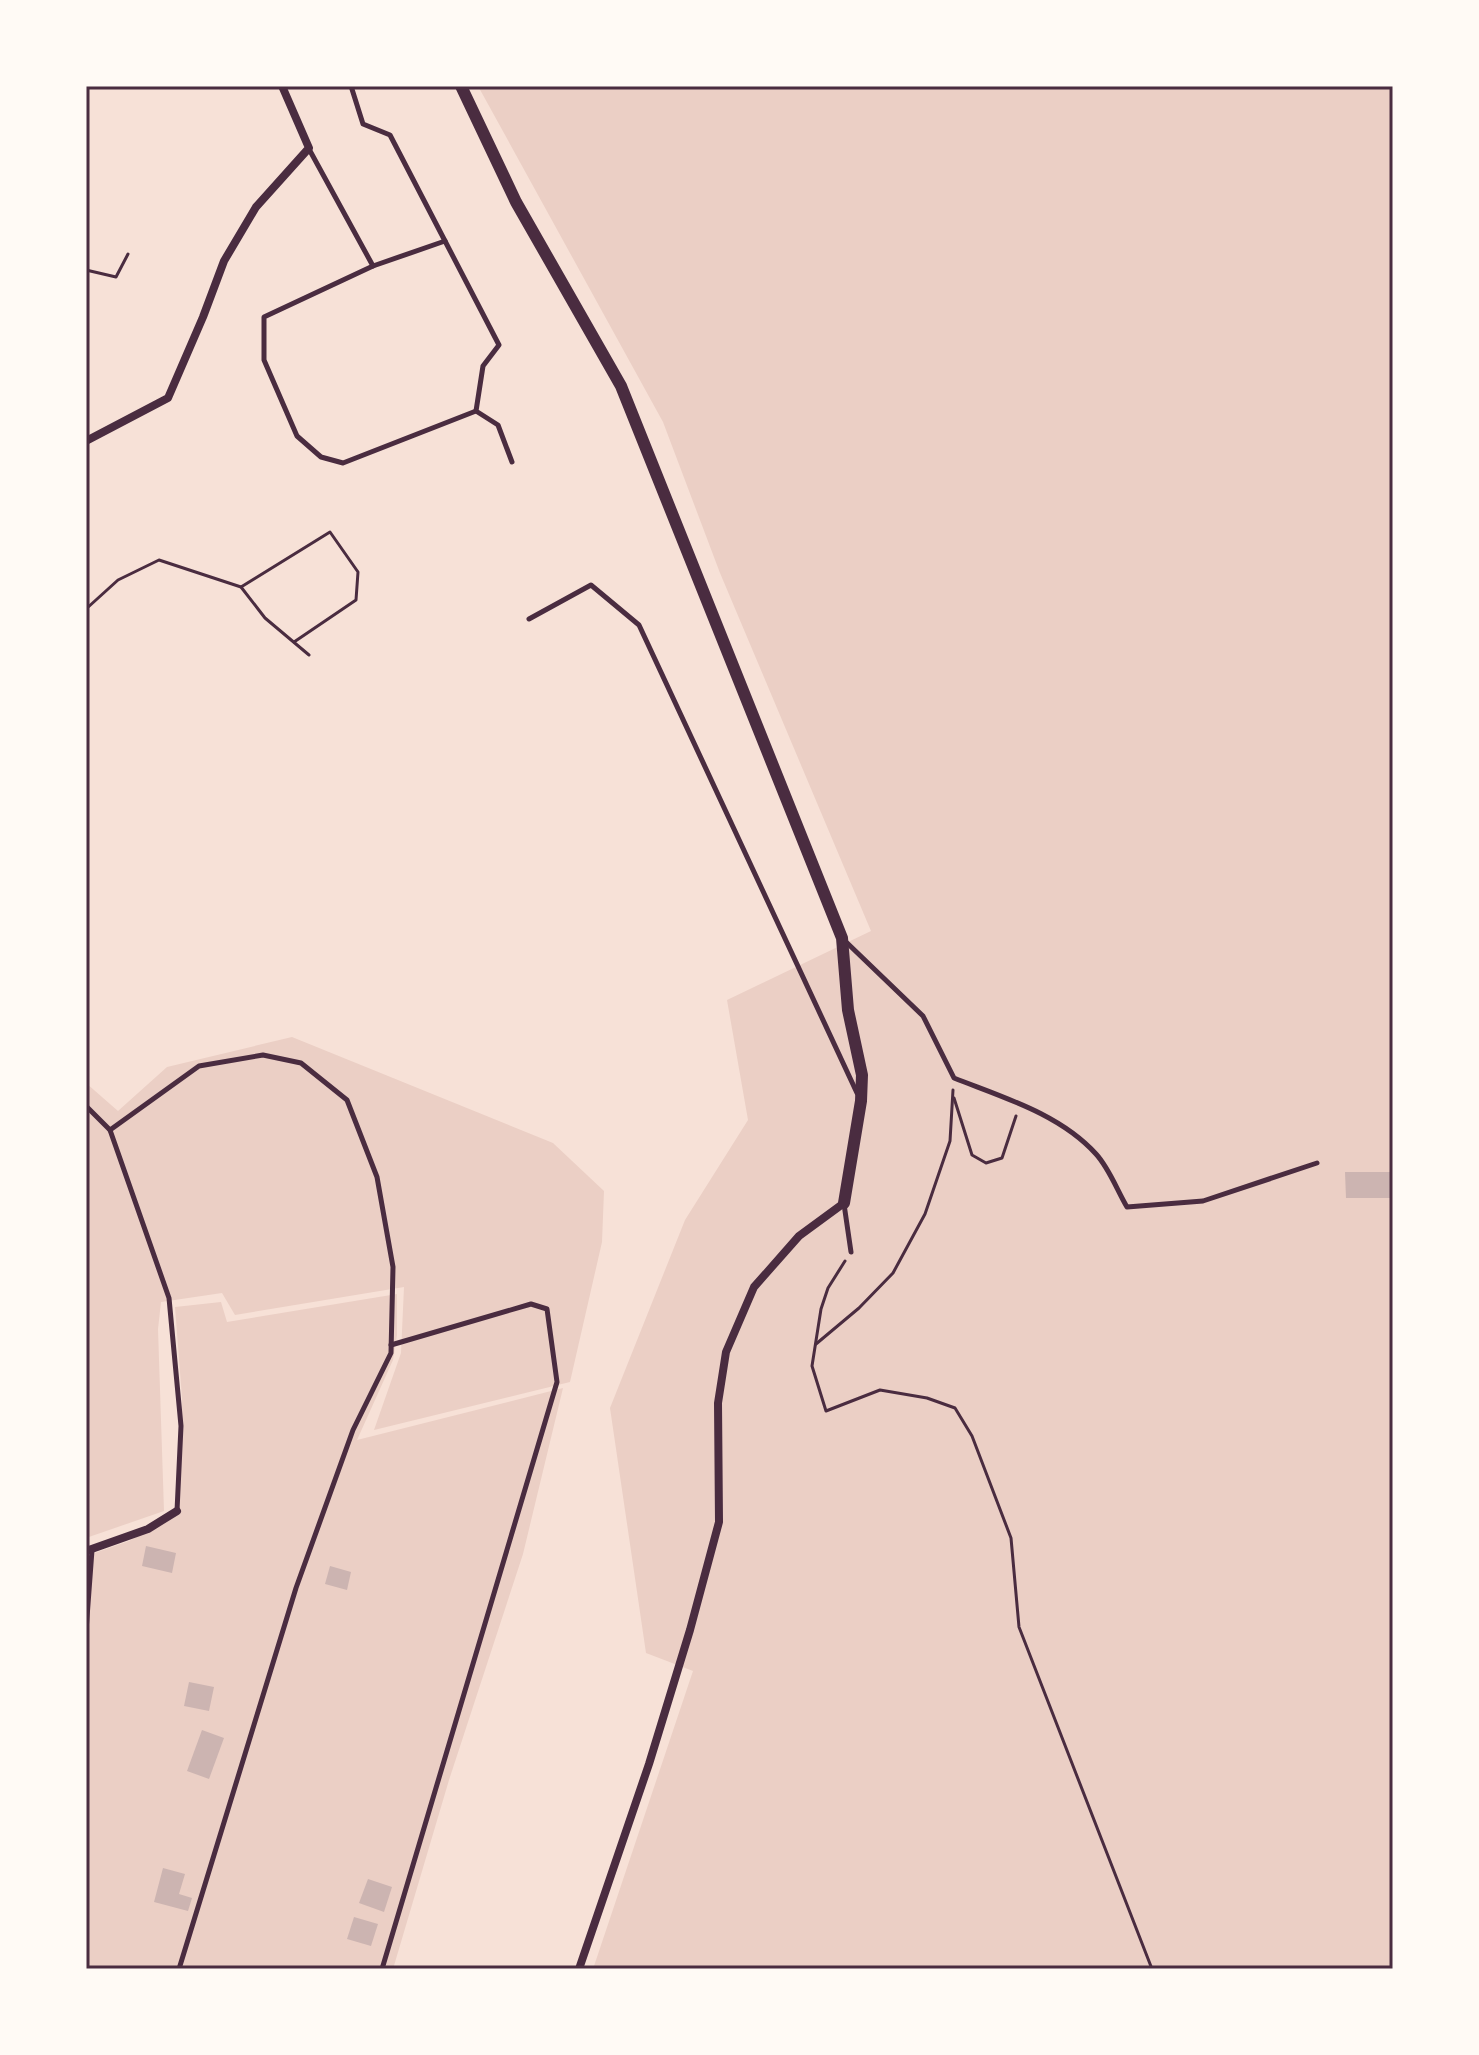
<svg xmlns="http://www.w3.org/2000/svg" width="1479" height="2055" font-family="Overpass,sans-serif">
	<style>
		.green { fill: #ebcfc5 }
		.building { fill: #ccb4b1 }
		.lines { fill: none; stroke-linecap: round; stroke-linejoin: round }
		.path { stroke: #4a2c40; stroke-width: 3 }
		.service { stroke: #4a2c40; stroke-width: 5 }
		.minor { stroke: #4a2c40; stroke-width: 8 }
		.tertiary { stroke: #4a2c40; stroke-width: 12 }
		.neatline { fill: none; stroke: #4a2c40; stroke-width: 3 }
	</style>
	<rect width="100%" height="100%" fill="#f7e1d7"/>
	<g class="green">
		<polygon points="478,86 1393,86 1393,1969 593,1969 693,1671 646,1653 610,1408 685,1220 748,1120 727,1000 871,931 720,573 663,422"/>
		<polygon points="292,1037 553,1143 604,1191 602,1242 570,1382 374,1430 401,1353 404,1287 235,1315 222,1293 161,1302 158,1329 164,1511 86,1538 86,1083 118,1111 167,1067"/>
		<polygon points="397,1294 397,1335 393,1360 357,1440 563,1388 523,1554 449,1780 393,1969 86,1969 86,1556 129,1541 179,1514 182,1398 175,1307 221,1302 227,1322"/>
	</g>
	<g class="building">
		<polygon points="1345,1172 1393,1172 1393,1198 1346,1198"/>
		<polygon points="146,1546 176,1553 172,1573 142,1566"/>
		<polygon points="330,1566 351,1572 347,1590 325,1584"/>
		<polygon points="189,1682 214,1687 209,1711 184,1706"/>
		<polygon points="202,1730 224,1738 209,1779 187,1771"/>
		<polygon points="163,1868 185,1874 179,1894 192,1898 188,1911 154,1902"/>
		<polygon points="368,1879 392,1887 384,1912 359,1903"/>
		<polygon points="354,1917 378,1924 371,1946 347,1939"/>
	</g>
	<g class="lines">
		<g class="path">
			<polyline points="86,270 116,277 128,254"/>
			<polyline points="241,587 330,532 358,572 356,600 294,642"/>
			<polyline points="86,609 118,580 159,560 241,587 265,618 309,655"/>
			<polyline points="954,1098 972,1155 986,1163 1002,1158 1016,1116"/>
			<polyline points="845,1261 828,1288 821,1309 812,1366 826,1411 880,1390 927,1398 955,1408 972,1436 1011,1538 1019,1627 1152,1969"/>
			<polyline points="816,1344 859,1308 893,1273 925,1214 950,1141 953,1090"/>
		</g>
		<g class="service">
			<polyline points="309,149 373,266 445,241 390,135 363,124 351,86"/>
			<polyline points="445,241 499,345 483,366 476,411 498,425 512,462"/>
			<polyline points="373,266 264,317 264,360 297,436 321,457 343,463 476,411"/>
			<polyline points="529,619 591,585 639,625 857,1093"/>
			<path d="M844,940L923,1016L954,1078C1002,1097 1060,1114 1096,1154C1109,1168 1117,1190 1127,1207L1203,1201L1317,1163"/>
			<polyline points="86,1106 110,1130 169,1298 181,1426 177,1511"/>
			<polyline points="110,1130 199,1066 263,1055 301,1063 347,1100 377,1177 393,1267 391,1353 353,1430 296,1588 179,1969"/>
			<polyline points="844,1204 851,1252"/>
			<polyline points="86,1631 92,1550"/>
			<polyline points="382,1969 557,1382 547,1309 531,1304 391,1345"/>
		</g>
		<g class="minor">
			<polyline points="86,441 168,398 203,317 224,261 256,207 309,148 282,86"/>
			<polyline points="86,1551 148,1529 177,1511"/>
			<polyline points="579,1969 649,1764 690,1630 719,1522 718,1403 726,1352 754,1287 799,1236 844,1203"/>
		</g>
		<polyline class="tertiary" points="461,86 516,202 621,386 842,938 848,1010 862,1075 861,1101 844,1203"/>
	</g>
	<rect width="1479" height="2055" fill="none" stroke="#fffaf5" stroke-width="176"/>
	<rect x="88" y="88" width="1303" height="1879" class="neatline"/>
</svg>
